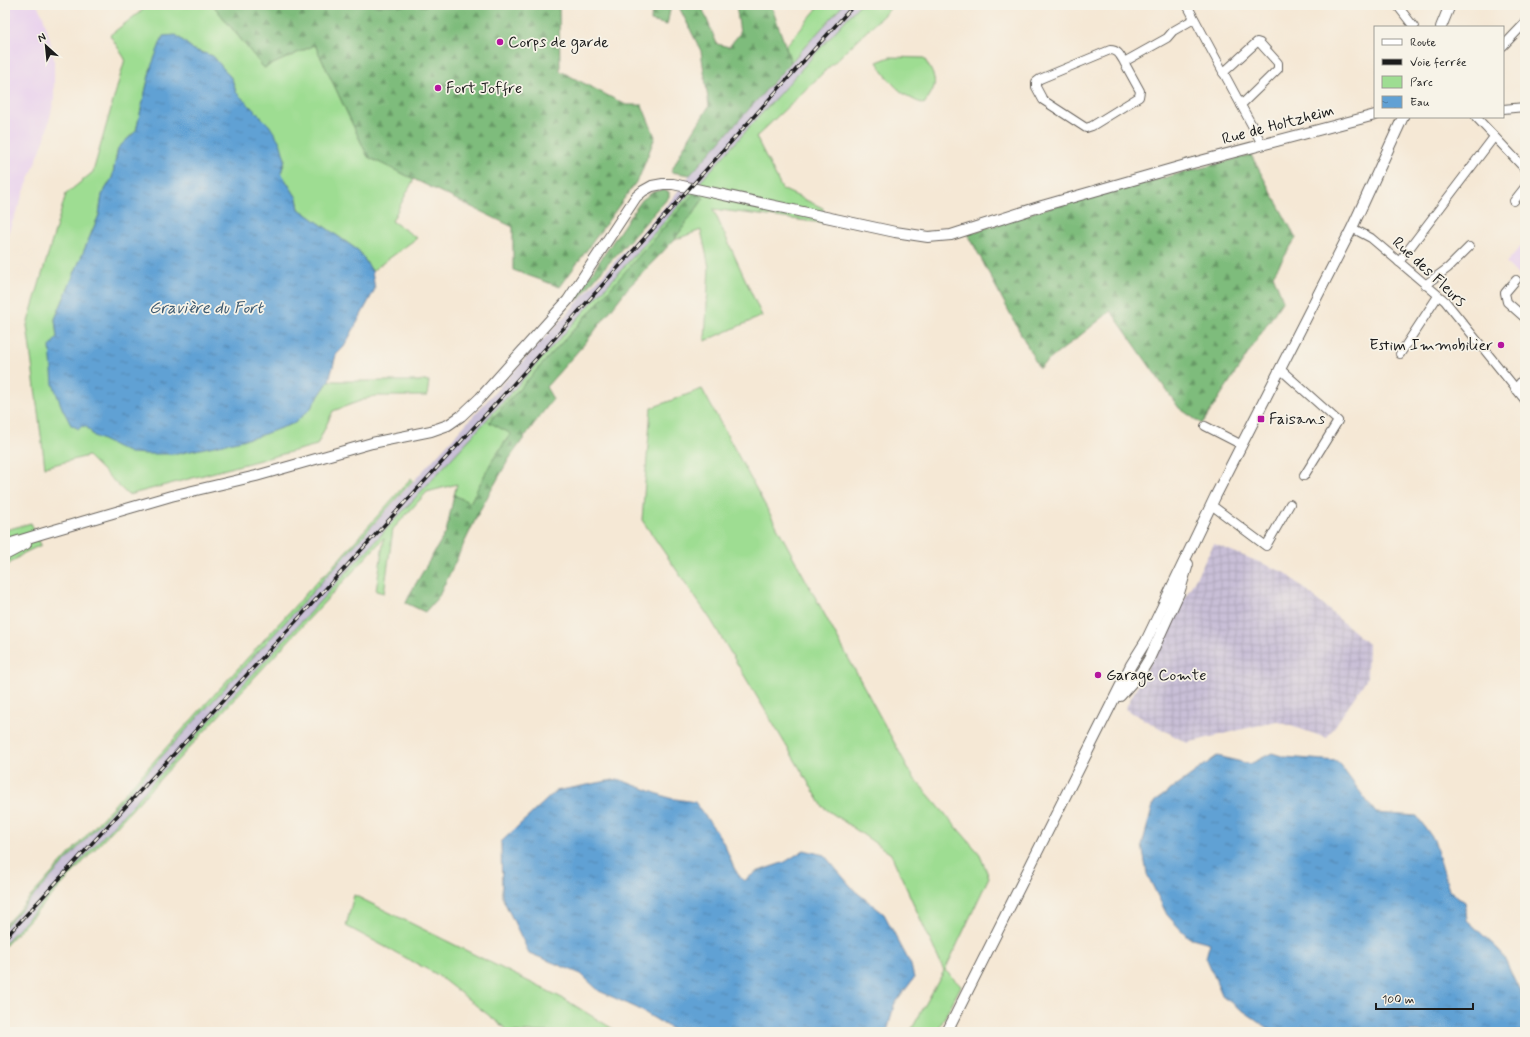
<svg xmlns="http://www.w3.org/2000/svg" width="1530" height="1037" font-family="Mynerve,sans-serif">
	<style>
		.built { fill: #e9d2ed }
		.industrial { fill: url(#industrial-grid) }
		.railway { fill: #c9bfd7 }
		.green { fill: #9edd92; stroke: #5d7c57 }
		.forest { fill: url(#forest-firs); stroke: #4d6c4c }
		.water { fill: url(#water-ripples); stroke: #3e5e78 }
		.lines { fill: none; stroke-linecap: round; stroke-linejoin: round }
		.minor-casing { stroke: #68635d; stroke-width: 10 }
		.major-casing { stroke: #68635d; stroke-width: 12 }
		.minor { stroke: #fff; stroke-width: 8 }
		.major { stroke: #fff; stroke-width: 10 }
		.rail-casing { stroke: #1c1c1c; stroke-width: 3.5 }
		.rail { stroke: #f7f3e8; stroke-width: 2; stroke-dasharray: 6; stroke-linecap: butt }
		.poi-dot { fill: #b5179e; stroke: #f7f3e8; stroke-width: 1.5 }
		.labels { text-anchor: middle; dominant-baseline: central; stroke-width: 3.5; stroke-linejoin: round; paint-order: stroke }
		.poi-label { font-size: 16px; fill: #1c1c1c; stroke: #f7f3e8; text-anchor: start }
		.street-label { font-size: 16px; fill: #1c1c1c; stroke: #f7f3e8 }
		.water-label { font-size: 17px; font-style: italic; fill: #3b586f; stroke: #f7f3e8 }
	</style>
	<defs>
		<pattern id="industrial-grid" width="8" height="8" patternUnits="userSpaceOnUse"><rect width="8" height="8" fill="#c9bfd7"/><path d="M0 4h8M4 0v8" fill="none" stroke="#aca4b8"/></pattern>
		<pattern id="forest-firs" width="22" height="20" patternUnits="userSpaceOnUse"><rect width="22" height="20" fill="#7ebc7c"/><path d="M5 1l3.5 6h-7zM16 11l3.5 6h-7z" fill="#669865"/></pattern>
		<pattern id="water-ripples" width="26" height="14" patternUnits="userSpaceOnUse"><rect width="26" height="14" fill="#61a1d4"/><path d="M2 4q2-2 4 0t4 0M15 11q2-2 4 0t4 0" fill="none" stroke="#4f82ab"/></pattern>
	</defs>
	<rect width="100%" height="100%" fill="#f7f3e8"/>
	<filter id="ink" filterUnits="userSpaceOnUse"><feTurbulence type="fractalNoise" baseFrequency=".025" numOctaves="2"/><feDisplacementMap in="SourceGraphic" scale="8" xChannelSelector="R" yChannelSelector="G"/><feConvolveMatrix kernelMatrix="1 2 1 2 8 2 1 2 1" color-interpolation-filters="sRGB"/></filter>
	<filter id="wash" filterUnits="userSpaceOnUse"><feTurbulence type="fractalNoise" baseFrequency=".012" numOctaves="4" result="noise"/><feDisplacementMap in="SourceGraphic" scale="16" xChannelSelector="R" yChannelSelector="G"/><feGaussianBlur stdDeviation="0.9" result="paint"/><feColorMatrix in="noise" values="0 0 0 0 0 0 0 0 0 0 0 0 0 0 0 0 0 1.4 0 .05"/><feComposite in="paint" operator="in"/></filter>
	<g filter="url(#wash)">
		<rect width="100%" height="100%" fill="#f5e8d5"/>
		<g class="built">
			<polygon points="5,5 37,5 43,16 50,40 54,60 54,100 45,138 5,241"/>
			<polygon points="1525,241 1525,282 1506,263"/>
		</g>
		<polygon class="industrial" points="1214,544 1286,573 1368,644 1367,678 1327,738 1276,721 1187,743 1125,709"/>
		<polygon class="railway" points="843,5 859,5 475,433 5,943 5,927 672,199 690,175"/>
		<g class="green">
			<polygon points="149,5 213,5 264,68 315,45 368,157 414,179 392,221 417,238 372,271 359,251 299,209 297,198 281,173 285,159 269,125 236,92 232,79 213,56 194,50 176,35 151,67 136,131 118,148 112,178 102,195 99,215 55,319 57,337 82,426 87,427 94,436 177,454 215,445 310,409 329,381 429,381 427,396 374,396 333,411 317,445 128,495 88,456 45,467 27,325 66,194 93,172 125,59 110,35"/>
			<polygon points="820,5 843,5 791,62 785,47"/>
			<polygon points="859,5 894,5 756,137 782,189 823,208 823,223 713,209 762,316 705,341 709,267 701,230 674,240 704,198 589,313 489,422 511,433 492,461 470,503 454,495 457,484 427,492 393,529 384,593 376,591 384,538 5,946 5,943 475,433"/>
			<path d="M890,57L924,58C937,80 939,83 924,104C902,97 888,81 877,62Z"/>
			<polygon points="702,389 913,777 979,853 989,877 945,970 961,986 937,1032 910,1032 944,971 891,854 823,807 711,620 642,520 651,408"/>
			<polygon points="411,478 413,480 291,616 5,927 5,925 322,576 325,575"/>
			<polygon points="31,523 41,545 24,553 5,567 6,530"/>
			<polygon points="354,895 564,999 618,1032 510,1032 436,974 346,926"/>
		</g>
		<g class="forest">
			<polygon points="213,5 264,5 270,8 274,5 559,5 560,71 626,105 642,105 655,137 639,178 560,287 513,270 513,227 368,157 315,45 264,68"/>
			<polygon points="652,5 671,5 667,25 651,21"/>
			<polygon points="678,5 701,5 717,44 729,47 740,33 736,5 771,5 791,62 690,175 671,172 683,148 709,106 701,51"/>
			<polygon points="1251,155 1296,238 1273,275 1283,300 1202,424 1179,408 1111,311 1039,368 968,234 1040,210"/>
			<polygon points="662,190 669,192 669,197 597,276 579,299 574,299 626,222 642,200 653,192"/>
			<polygon points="693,194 700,194 704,198 674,240 627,289 586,342 546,387 553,399 533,425 509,459 480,510 439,596 425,612 406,603 411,592 446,532 454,495 470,503 492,461 511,434 489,422 589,313"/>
		</g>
		<g class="water">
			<polygon points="176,35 194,50 213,56 232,79 236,92 269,125 280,142 285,159 281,173 297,198 299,209 359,251 372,271 375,289 344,347 336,355 329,381 310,409 295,423 256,437 177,454 146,454 130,453 94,436 87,427 82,426 79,429 71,425 62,408 53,384 50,347 57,337 55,319 99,215 102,195 112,178 118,148 136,131 151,67 163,36"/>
			<polygon points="1272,753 1285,757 1337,761 1376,813 1417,816 1434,840 1449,890 1465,902 1467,920 1501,952 1525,1001 1525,1032 1274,1032 1223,997 1206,957 1210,943 1188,937 1167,915 1147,874 1142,845 1154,802 1217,756 1250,764"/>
			<path d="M618,779L669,798L695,802C704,816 718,831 725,846C731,859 733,871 744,881L756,872L785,862L804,850L824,855L855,891L884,914L911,965L914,978L894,1005L887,1032H685L672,1029L637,1008L599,991L581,974L529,953L502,897L501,842L556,791Z"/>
		</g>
	</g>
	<g filter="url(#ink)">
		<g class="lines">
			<g class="minor-casing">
				<g id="minor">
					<polyline points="1187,5 1262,144"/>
					<polyline points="1397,5 1414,27"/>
					<polyline points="1503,46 1525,23"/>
					<path d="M1124,62L1140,91L1139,97L1092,126L1086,128L1043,100L1036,87V82L1040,79L1110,50C1118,50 1120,55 1124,62L1167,38L1173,31L1194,19"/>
					<polyline points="1223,73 1257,42 1260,43 1278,63 1278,69 1241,105"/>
					<polyline points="1503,109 1525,107"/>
					<polyline points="1476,117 1525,169"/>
					<polyline points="1514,201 1525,187"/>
					<polyline points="1352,228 1371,238 1445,301 1525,400"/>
					<polyline points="1399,262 1494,137"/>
					<polyline points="1516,280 1505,293 1507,302 1525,318"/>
					<polyline points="1425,285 1448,268 1469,247"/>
					<polyline points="1400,354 1438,296"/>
					<polyline points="1280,369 1338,421 1304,476"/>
					<polyline points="1515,389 1525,377"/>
					<polyline points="1205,426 1242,445"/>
					<polyline points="1211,506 1214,507 1266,546 1290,504"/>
				</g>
			</g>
			<g class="major-casing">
				<g id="major">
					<polyline points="1441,27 1450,5"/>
					<polyline points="5,545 44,533 171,496 256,476 372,443 431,431 448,425 461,416 480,398 568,300 636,197 643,191 652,186 663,184 673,184 895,232 928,237 951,235 1042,206 1189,164 1375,115"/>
					<polyline points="5,555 26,544"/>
					<polyline points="1120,696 1141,672 1149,659 1179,593 1188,564"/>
					<polyline points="947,1032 1131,665 1146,641 1215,497 1352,228 1403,117"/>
				</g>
			</g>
			<use href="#minor" class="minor"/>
			<use href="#major" class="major"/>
			<g class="rail-casing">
				<polyline id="rail" points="5,938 500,399 854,5"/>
			</g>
			<use href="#rail" class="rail"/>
		</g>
	</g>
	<g class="poi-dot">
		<circle cx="500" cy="42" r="4"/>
		<circle cx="438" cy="88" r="4"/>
		<circle cx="1501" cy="345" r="4"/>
		<rect x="1257" y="415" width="8" height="8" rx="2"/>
		<circle cx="1098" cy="675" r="4"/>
	</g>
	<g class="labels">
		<g class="poi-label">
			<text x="508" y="42">Corps de garde</text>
			<text x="446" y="88">Fort Joffre</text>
			<text x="1493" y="345" text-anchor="end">Estim Immobilier</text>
			<text x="1269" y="419">Faisans</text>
			<text x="1106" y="675">Garage Comte</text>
		</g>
		<g class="street-label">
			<text transform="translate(1278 125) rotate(-15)">Rue de Holtzheim</text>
			<text transform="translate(1429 272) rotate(43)">Rue des Fleurs</text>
		</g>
		<g class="water-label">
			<text x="206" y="308">Gravière du Fort</text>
		</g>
	</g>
	<rect width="1530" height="1037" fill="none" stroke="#f7f3e8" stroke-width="20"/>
	<rect x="1374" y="26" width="130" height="92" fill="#f7f3e8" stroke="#9f9d96"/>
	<rect x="1382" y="39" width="20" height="6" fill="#ffffff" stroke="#9f9d96"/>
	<text x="1410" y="46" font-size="12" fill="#1c1c1c">Route</text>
	<rect x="1382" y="59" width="20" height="6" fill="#1c1c1c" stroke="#9f9d96"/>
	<text x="1410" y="66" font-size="12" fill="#1c1c1c">Voie ferrée</text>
	<rect x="1382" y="76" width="20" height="12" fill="#9edd92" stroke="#9f9d96"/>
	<text x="1410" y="86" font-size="12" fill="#1c1c1c">Parc</text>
	<rect x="1382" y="96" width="20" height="12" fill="url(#water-ripples)" stroke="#9f9d96"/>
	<text x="1410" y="106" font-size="12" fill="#1c1c1c">Eau</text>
	<g transform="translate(46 46) rotate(333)" stroke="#f7f3e8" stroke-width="3" paint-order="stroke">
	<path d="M0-3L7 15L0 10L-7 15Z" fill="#1c1c1c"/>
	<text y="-6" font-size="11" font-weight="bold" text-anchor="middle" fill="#1c1c1c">N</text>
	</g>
	<path d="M1376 1003v6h97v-6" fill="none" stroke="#1c1c1c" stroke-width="2"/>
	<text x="1382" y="1003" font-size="12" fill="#1c1c1c" stroke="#f7f3e8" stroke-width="3" paint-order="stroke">100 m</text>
</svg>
